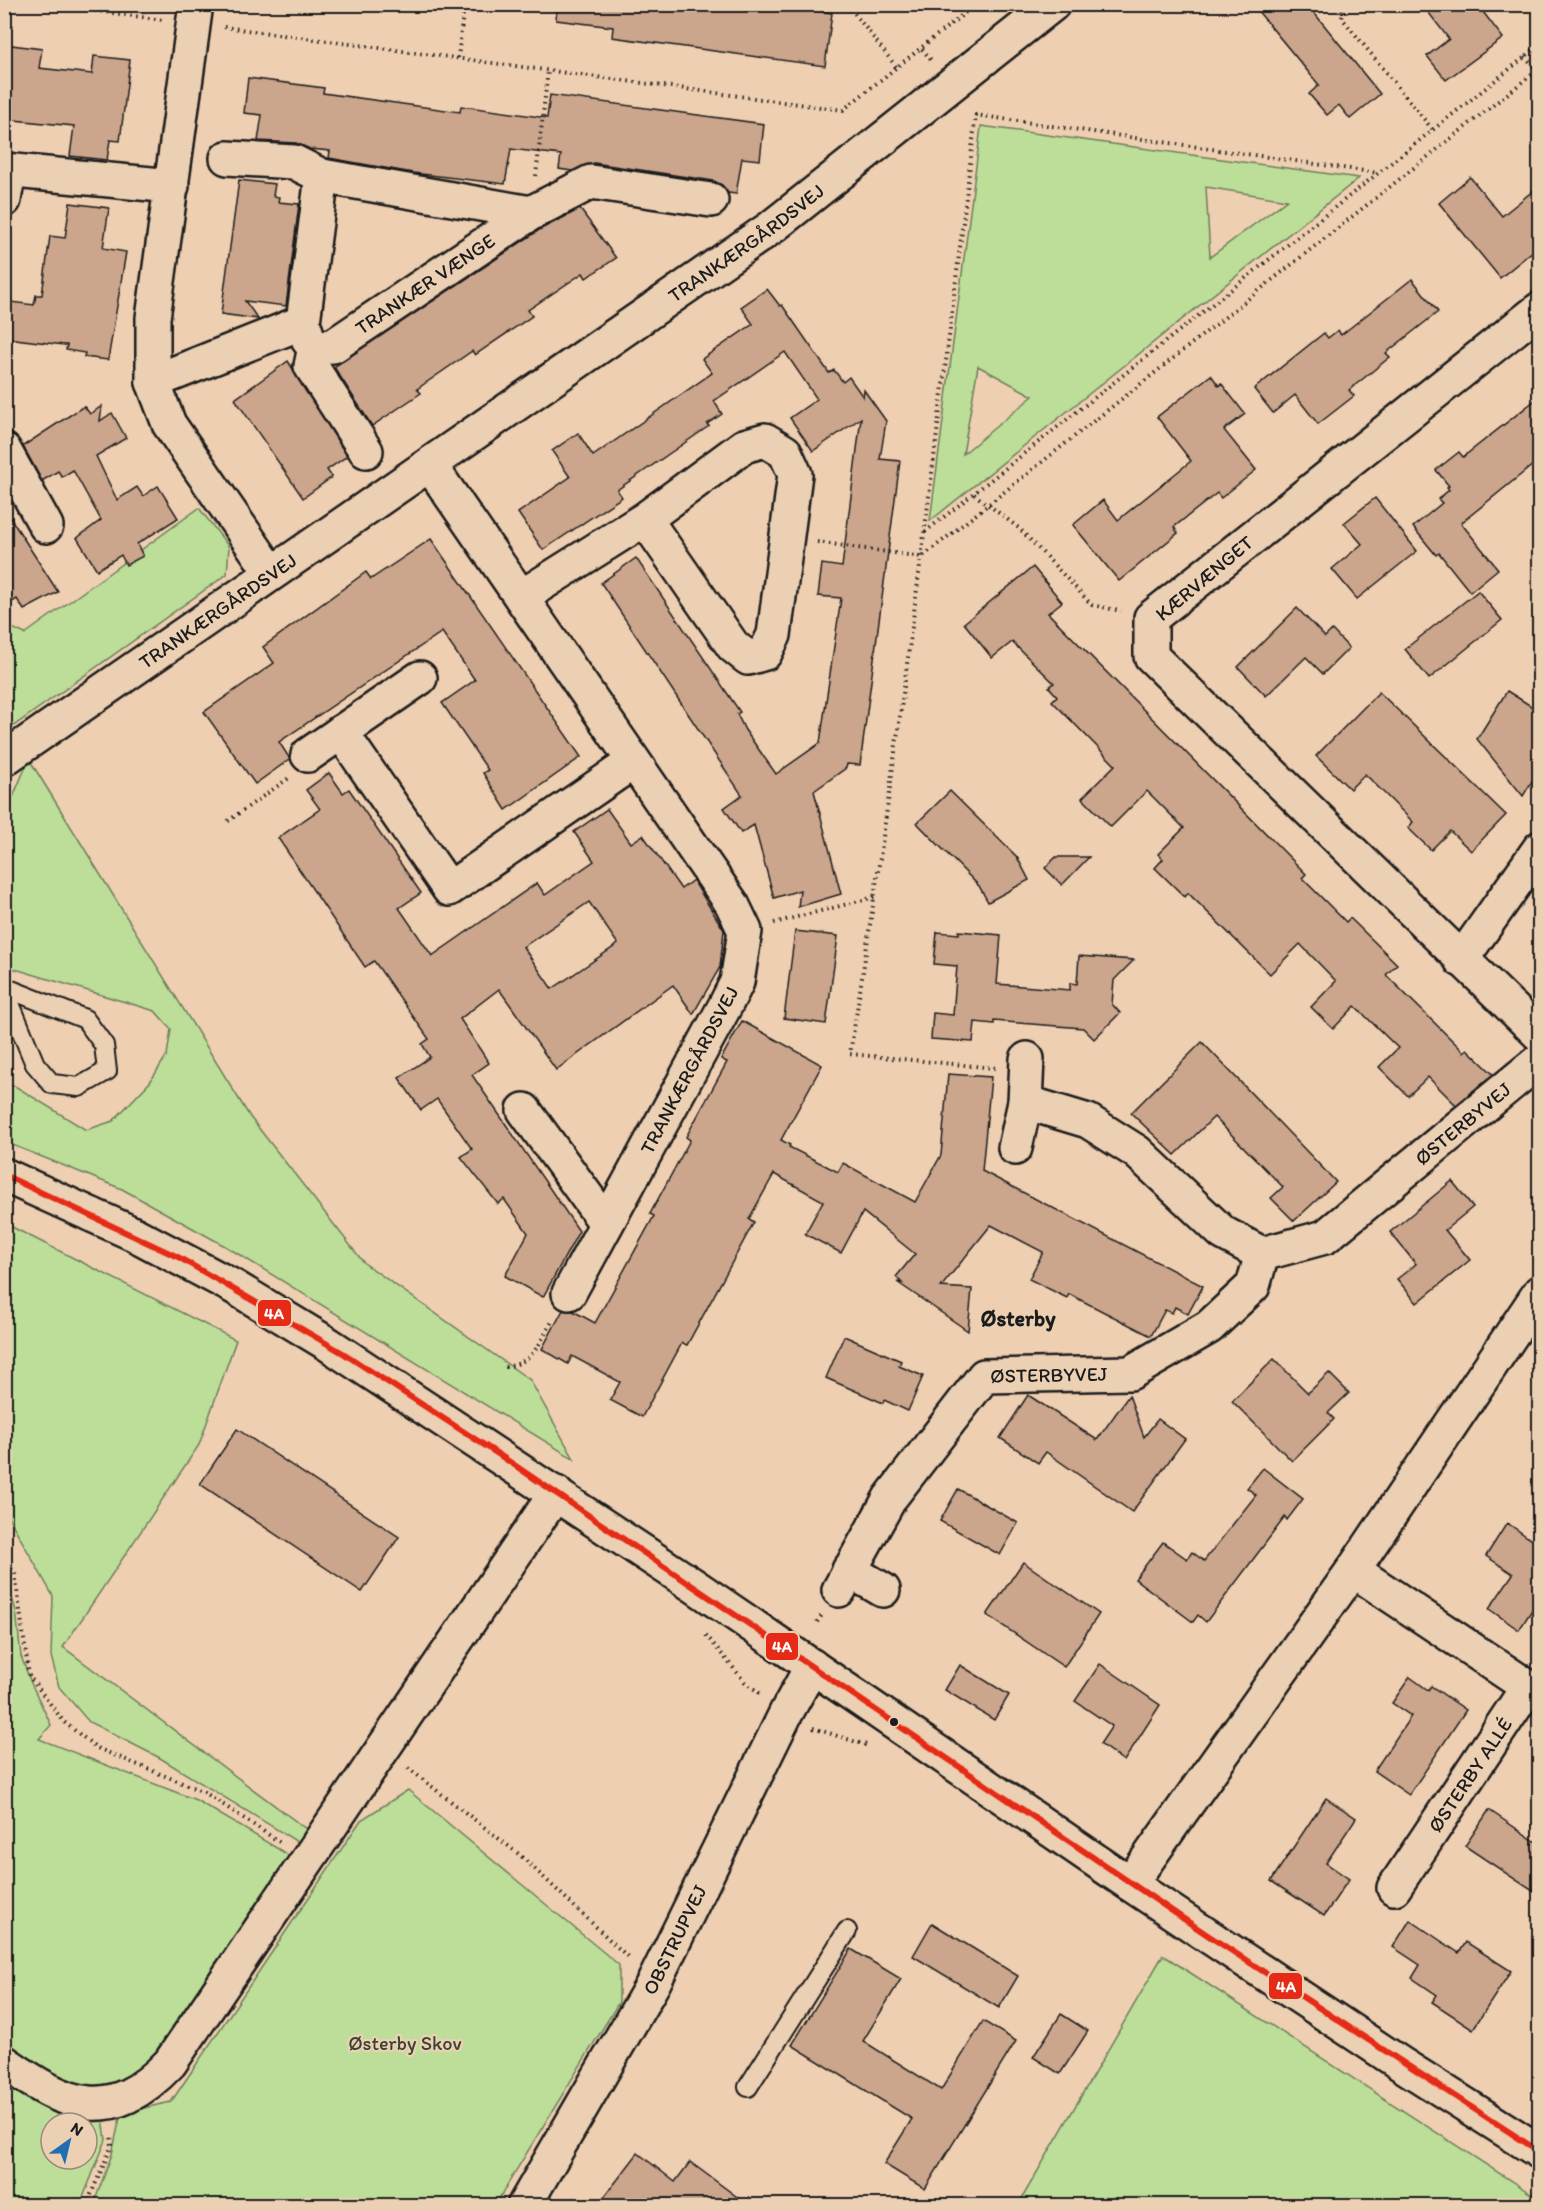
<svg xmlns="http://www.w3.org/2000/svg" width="1544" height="2210" font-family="Itim,sans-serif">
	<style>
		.green { fill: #bcde98; stroke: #6c7d5a; stroke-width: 1.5; fill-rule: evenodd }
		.building { fill: #cba58c; stroke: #1c1c1c; stroke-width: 1.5; fill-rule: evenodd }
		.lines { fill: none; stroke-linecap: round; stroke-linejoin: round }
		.lane-casing { stroke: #1c1c1c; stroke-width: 22 }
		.street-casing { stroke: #1c1c1c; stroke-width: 38 }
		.secondary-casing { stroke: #1c1c1c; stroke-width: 38 }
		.path { stroke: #1c1c1c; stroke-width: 4; stroke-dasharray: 1.5 4.5; stroke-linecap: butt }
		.lane { stroke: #ecd0b3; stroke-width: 18 }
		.street { stroke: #ecd0b3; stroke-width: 33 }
		.secondary { stroke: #ecd0b3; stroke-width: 33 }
		.bus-1-casing { stroke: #ecd0b3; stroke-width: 10 }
		.bus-1 { stroke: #e52b18; stroke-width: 6 }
		.bus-dot { fill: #1c1c1c; stroke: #ecd0b3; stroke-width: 2 }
		.labels { text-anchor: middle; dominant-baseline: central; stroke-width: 4.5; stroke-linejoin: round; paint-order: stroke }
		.street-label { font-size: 20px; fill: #1c1c1c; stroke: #ecd0b3 }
		.park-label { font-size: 20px; fill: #3c4335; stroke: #ecd0b3 }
		.quarter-label { font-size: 22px; font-weight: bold; fill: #1c1c1c; stroke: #ecd0b3 }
		.line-badge { stroke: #ecd0b3; stroke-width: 2 }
		.badge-label { font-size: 16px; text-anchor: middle; font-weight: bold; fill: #fff }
	</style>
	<rect width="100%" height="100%" fill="#efcfb1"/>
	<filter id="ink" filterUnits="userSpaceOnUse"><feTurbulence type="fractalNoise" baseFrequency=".0167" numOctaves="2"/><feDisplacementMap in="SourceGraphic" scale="12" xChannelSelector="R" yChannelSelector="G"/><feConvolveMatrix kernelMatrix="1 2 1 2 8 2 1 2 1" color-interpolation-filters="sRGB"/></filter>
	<g filter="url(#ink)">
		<g class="green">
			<path d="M981,126L1359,178L930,521L981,127ZM1206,187L1287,200L1210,257ZM978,366L1033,396L963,454Z"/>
			<polygon points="199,508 229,547 227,574 5,732 4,624 25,634"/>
			<polygon points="29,759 250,1117 364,1263 530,1380 574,1459 225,1246 122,1189 5,1142 4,1086 15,1086 86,1130 113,1121 150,1082 167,1055 171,1029 155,1011 5,966 5,816"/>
			<polygon points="4,1223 236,1340 199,1445 63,1647 306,1829 299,1843 160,1758 89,1722 59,1687 51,1656 53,1596 5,1511"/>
			<polygon points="4,1572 16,1611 21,1656 31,1683 51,1725 39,1739 196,1800 290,1856 171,2044 132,2077 92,2088 50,2075 5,2041"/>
			<polygon points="408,1790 619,1965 619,2002 495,2205 93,2206 112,2154 121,2113 171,2102 361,1820"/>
			<polygon points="1163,1955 1539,2199 1539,2205 1018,2205"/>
			<path d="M4,2075L103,2118L106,2140L80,2205H5ZM51,2123H87V2159H51Z"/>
		</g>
		<g class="building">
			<polygon points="557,4 765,4 832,13 825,66 612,37 613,27 556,20"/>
			<polygon points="1252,4 1307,4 1380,94 1350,119 1339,105 1327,115 1309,94 1319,85"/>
			<polygon points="1422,4 1477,4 1503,38 1446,80 1427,56 1449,39"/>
			<polygon points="4,44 42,49 39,68 92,74 94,56 130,60 120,141 110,140 107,160 70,156 74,126 4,119"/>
			<polygon points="248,78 324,88 323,93 460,112 461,106 547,118 550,95 764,124 760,160 742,158 736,194 728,193 722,185 714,181 594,163 572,171 559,169 561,155 511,149 505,184 413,173 329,158 330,151 310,149 296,143 258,141 262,115 244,113"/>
			<polygon points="1470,177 1502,216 1539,186 1539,246 1500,278 1439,203"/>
			<polygon points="239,180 275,184 273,196 279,197 278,202 299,204 286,306 245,301 258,319 221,314"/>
			<polygon points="70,203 109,208 103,248 126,252 108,360 84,357 85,353 66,350 67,345 64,345 7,338 11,302 34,305 36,295 42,295 50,236 65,238"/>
			<polygon points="580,209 616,258 586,278 583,273 528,310 532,316 475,355 472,351 417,389 421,393 372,426 334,367 541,229"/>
			<polygon points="1412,279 1438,312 1386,353 1390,357 1349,390 1354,396 1318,424 1295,395 1273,413 1254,389 1324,333 1328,338 1338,330 1341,335"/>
			<polygon points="767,289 780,306 782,305 829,373 834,370 843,382 849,377 863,397 864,390 886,421 880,459 900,461 860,765 847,764 846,768 814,791 841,894 798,907 800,890 774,898 754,825 741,833 724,808 742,795 601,583 636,558 740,712 737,714 745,730 776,774 820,743 841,598 818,596 822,564 842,567 861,418 813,451 790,418 817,399 785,352 714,401 722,414 707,424 709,426 617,490 622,497 543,550 518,513 570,477 552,451 578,433 593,456 712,373 702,359 753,324 741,307"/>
			<polygon points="288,361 347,456 327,470 332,477 303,498 235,399"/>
			<polygon points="1211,375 1219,386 1221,383 1245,414 1224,430 1256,470 1221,498 1217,493 1174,527 1178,533 1119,581 1073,525 1103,500 1118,520 1191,461 1157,417"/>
			<polygon points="1539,397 1539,460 1461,523 1498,569 1470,592 1439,553 1436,555 1413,527 1442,503 1438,499 1449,490 1447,487 1449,486 1436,470 1459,452 1463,457"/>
			<polygon points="84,406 90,414 102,406 100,421 112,413 126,438 96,456 117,500 137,487 143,496 158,486 178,518 137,544 143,556 126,565 121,555 97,570 77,538 101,520 73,470 62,477 58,471 42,481 23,446"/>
			<polygon points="1375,498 1417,551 1357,599 1332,569 1362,544 1344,523"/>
			<polygon points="4,508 58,592 24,610 17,599 4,607"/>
			<polygon points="431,539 581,757 506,810 483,773 488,770 442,703 475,680 442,632 279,742 290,759 255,784 204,712 274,663 263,647 366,572 371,579"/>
			<polygon points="1033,567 1062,602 1048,613 1306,874 1302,878 1346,922 1350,918 1397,964 1386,975 1464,1052 1467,1049 1493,1074 1456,1105 1428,1077 1408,1096 1379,1067 1398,1048 1355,1006 1333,1029 1311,1007 1336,981 1300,944 1270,974 1188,893 1185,897 1155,868 1163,859 1158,854 1184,828 1147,791 1111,827 1082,798 1115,765 1052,701 1057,696 1049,687 1054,683 1012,642 992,658 964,623"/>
			<polygon points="1478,591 1502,620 1429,679 1405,649"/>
			<polygon points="1297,608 1325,637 1332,630 1349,648 1323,674 1306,657 1266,696 1238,667"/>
			<polygon points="1507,691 1539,711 1539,770 1523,796 1477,739"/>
			<polygon points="1379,692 1506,815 1471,851 1450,831 1431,850 1408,828 1413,822 1365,774 1350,789 1316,756"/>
			<path d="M329,773L343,793L349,789L421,893L399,908L432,956L537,883L545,895L594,861L574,832L607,809L631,843L643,835L681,889L693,880L724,930L720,967L693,1014L673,985L556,1070L499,989L460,1019L489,1063L472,1075L579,1231L543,1297L505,1276L528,1233L504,1199L498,1204L461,1157L472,1149L437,1099L421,1110L399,1078L430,1057L422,1044L429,1039L374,961L365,967L278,838L320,809L306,790ZM589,902L618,944L552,989L523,947Z"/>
			<polygon points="950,791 1017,857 1029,880 988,902 979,886 917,823"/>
			<polygon points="1056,857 1089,857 1062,885 1045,868"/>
			<polygon points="795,931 838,936 826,1024 784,1018"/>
			<polygon points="959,931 1001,935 997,984 1070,990 1070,983 1077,984 1079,956 1134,960 1114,980 1112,1004 1120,1013 1094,1039 1083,1028 994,1021 994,1024 975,1022 973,1042 931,1039 933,1013 953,1015 957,966 934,964 937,932 959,934"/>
			<polygon points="742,1021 822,1065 781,1140 790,1145 789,1147 838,1172 843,1163 915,1202 941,1155 948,1074 991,1077 982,1171 1203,1286 1188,1314 1175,1307 1172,1313 1165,1310 1151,1336 1069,1294 1067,1298 1029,1279 1043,1252 991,1225 941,1287 972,1289 968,1331 897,1282 902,1283 896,1277 915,1254 863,1212 841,1253 805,1234 823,1201 774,1174 749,1219 754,1222 687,1345 682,1343 642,1417 610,1400 620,1382 572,1356 568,1364 542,1349 563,1310 573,1311 595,1323 654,1216 650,1214 690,1140 686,1137 727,1062 721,1059"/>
			<polygon points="1202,1042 1336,1182 1294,1221 1271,1198 1283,1187 1214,1117 1175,1155 1131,1113"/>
			<polygon points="1452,1181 1473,1207 1445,1230 1470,1260 1417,1303 1397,1279 1416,1264 1390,1232"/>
			<polygon points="844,1336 901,1361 899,1366 923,1376 908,1411 884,1400 883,1403 826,1378"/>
			<polygon points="1274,1359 1308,1393 1329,1373 1349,1393 1328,1413 1334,1419 1292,1461 1232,1401"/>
			<polygon points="1028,1395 1097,1440 1129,1395 1144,1437 1158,1419 1185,1439 1132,1512 1046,1452 1038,1463 1000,1438"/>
			<polygon points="237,1429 399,1537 362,1592 200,1484"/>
			<polygon points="1263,1468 1303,1499 1287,1520 1285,1517 1206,1622 1198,1615 1193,1622 1135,1579 1163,1542 1187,1559 1192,1552 1204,1561 1256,1495 1247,1488"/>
			<polygon points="958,1489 1018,1523 1000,1555 940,1521"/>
			<polygon points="1507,1523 1535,1542 1539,1534 1539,1599 1519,1630 1489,1609 1513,1574 1486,1556"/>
			<polygon points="1023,1562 1099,1614 1064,1667 987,1615"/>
			<polygon points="1100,1664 1160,1705 1124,1761 1100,1744 1112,1726 1075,1701"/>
			<polygon points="960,1665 1009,1695 994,1720 945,1690"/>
			<polygon points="1410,1677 1428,1690 1431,1686 1466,1710 1409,1795 1374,1771 1411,1716 1392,1703"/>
			<polygon points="1326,1798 1356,1818 1326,1863 1349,1879 1324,1916 1271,1881"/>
			<polygon points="1489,1810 1539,1844 1539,1895 1465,1846"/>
			<polygon points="1410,1920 1459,1953 1466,1942 1511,1971 1473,2029 1432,2002 1437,1995 1412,1978 1420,1965 1393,1947"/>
			<polygon points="932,1923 1018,1976 999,2008 913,1956"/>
			<polygon points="851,1949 901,1979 863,2041 941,2090 983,2021 1016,2041 925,2189 884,2164 912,2119 792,2045"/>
			<polygon points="1061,2014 1088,2031 1060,2074 1033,2057"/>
			<polygon points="638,2153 675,2182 690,2162 748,2205 598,2205"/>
		</g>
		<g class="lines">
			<g class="lane-casing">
				<g id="lane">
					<polyline points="4,987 85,1019 104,1045 107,1071 79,1087 52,1084 35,1064 4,989"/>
					<polyline points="748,2087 847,1931"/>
				</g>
			</g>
			<g class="street-casing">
				<g id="street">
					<polyline points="196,4 153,318 153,382 169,424 271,572"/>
					<polyline points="227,158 294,162 322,176"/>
					<polyline points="4,170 172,186"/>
					<polygon points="322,176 531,213 333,346 315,347 309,341 303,322"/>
					<polyline points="4,200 9,171"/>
					<polyline points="531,213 591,182 711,200"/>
					<polyline points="1540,309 1151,618 1151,656 1540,1035"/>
					<polyline points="315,347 311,366 366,451"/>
					<polyline points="153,382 303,322"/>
					<polyline points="4,450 46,526"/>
					<polyline points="430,465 732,904 745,931 737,982 725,1006 569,1293"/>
					<polyline points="521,597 645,519 744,446 765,440 785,452 795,474 774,635 765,653 748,658 733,646 645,519"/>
					<polyline points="341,732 449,889 633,762"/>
					<polyline points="308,755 420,678"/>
					<path id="s1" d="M4,759L772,227L1053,4"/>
					<polyline points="1461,960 1540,848"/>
					<path id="s2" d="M1025,1102L1088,1121L1137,1152L1223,1233L1262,1254L1325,1237L1540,1060"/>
					<polyline points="524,1110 606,1223"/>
					<polyline points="1015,1148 1025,1102 1027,1059"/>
					<polyline points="849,1570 883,1590"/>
					<polyline points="1353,1570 1528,1687 1394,1888"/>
					<path id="s3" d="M839,1590L890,1498L984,1376L1130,1373L1209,1327L1253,1286L1262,1254"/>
					<polyline points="1130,1884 1401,2064 1540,2152"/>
					<path d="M4,2062C68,2107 110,2126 170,2063L556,1493"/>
				</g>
			</g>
			<g class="secondary-casing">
				<g id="secondary">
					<polyline points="4,1175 134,1234 234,1287 328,1344 696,1587 1130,1884 1353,1570 1540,1292"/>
					<path id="s4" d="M524,2206L654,1982L786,1713L812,1666"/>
				</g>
			</g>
			<g class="path">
				<polyline points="47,4 163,20"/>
				<polyline points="847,4 898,69"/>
				<polyline points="1344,4 1342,18 1432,129"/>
				<polyline points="224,27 843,110 976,4"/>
				<polyline points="922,49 932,61"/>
				<polyline points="1525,56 1540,74"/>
				<polyline points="458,58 464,4"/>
				<polyline points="536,176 548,70"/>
				<polyline points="974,494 1020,529 1092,605 1121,611"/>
				<polyline points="925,532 1540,45"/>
				<polyline points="817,542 922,557 1540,68"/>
				<polyline points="228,821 289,778"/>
				<polyline points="774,923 875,897"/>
				<path d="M995,1068L850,1054C900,742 938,429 976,115L1378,173"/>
				<path d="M505,1367C534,1363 539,1343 553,1320"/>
				<polyline points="4,1559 15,1574 29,1676 64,1722 97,1748 204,1792 281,1843"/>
				<polyline points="817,1622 822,1615"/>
				<polyline points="706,1635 745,1682 762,1695"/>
				<polyline points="813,1728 869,1746"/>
				<polyline points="408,1768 520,1855 630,1959"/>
				<polyline points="86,2206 112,2145 111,2134"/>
			</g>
			<use href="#lane" class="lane"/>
			<use href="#street" class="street"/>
			<use href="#secondary" class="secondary"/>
			<g class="bus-1-casing">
				<polyline id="bus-1" points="4,1175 178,1257 343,1353 501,1456 1206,1934 1540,2152"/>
			</g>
			<use href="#bus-1" class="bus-1"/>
		</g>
	</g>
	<circle class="bus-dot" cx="894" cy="1722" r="5"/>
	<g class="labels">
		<g class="street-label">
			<text stroke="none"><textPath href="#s1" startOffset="904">TRANKÆRGÅRDSVEJ</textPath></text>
			<text transform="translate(425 284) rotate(-34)">TRANKÆR VÆNGE</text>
			<text transform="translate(1204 578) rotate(-40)">KÆRVÆNGET</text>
			<text stroke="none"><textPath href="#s1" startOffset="260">TRANKÆRGÅRDSVEJ</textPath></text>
			<text transform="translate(689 1070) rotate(-62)">TRANKÆRGÅRDSVEJ</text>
			<text stroke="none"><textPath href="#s2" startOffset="530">ØSTERBYVEJ</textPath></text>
			<text stroke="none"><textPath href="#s3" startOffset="324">ØSTERBYVEJ</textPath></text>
			<text transform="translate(1470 1775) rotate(-56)">ØSTERBY ALLÉ</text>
			<text stroke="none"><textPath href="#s4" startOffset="306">OBSTRUPVEJ</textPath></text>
		</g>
		<g class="park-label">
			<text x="405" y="2043">Østerby Skov</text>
		</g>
		<g class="quarter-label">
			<text x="1018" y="1318">Østerby</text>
		</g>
	</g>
	<g class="line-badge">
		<rect x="257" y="1299" width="35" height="28" rx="6" fill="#e52b18"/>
		<rect x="765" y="1632" width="34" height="29" rx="6" fill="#e52b18"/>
		<rect x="1268" y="1972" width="35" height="28" rx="6" fill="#e52b18"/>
	</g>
	<g class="badge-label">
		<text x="274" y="1319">4A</text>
		<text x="782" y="1652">4A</text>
		<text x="1286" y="1992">4A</text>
	</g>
	<rect width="1544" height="2210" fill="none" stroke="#ecd0b3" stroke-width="24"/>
	<rect x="12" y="12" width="1520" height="2186" fill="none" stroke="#1c1c1c" stroke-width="2" filter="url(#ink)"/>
	<g transform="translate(69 2141) rotate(34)"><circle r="28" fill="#ecd0b3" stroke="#998877" stroke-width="1.5"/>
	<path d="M0-4.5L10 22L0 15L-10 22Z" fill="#1f6fb2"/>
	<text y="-9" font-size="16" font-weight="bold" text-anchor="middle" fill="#1c1c1c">N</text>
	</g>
</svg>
